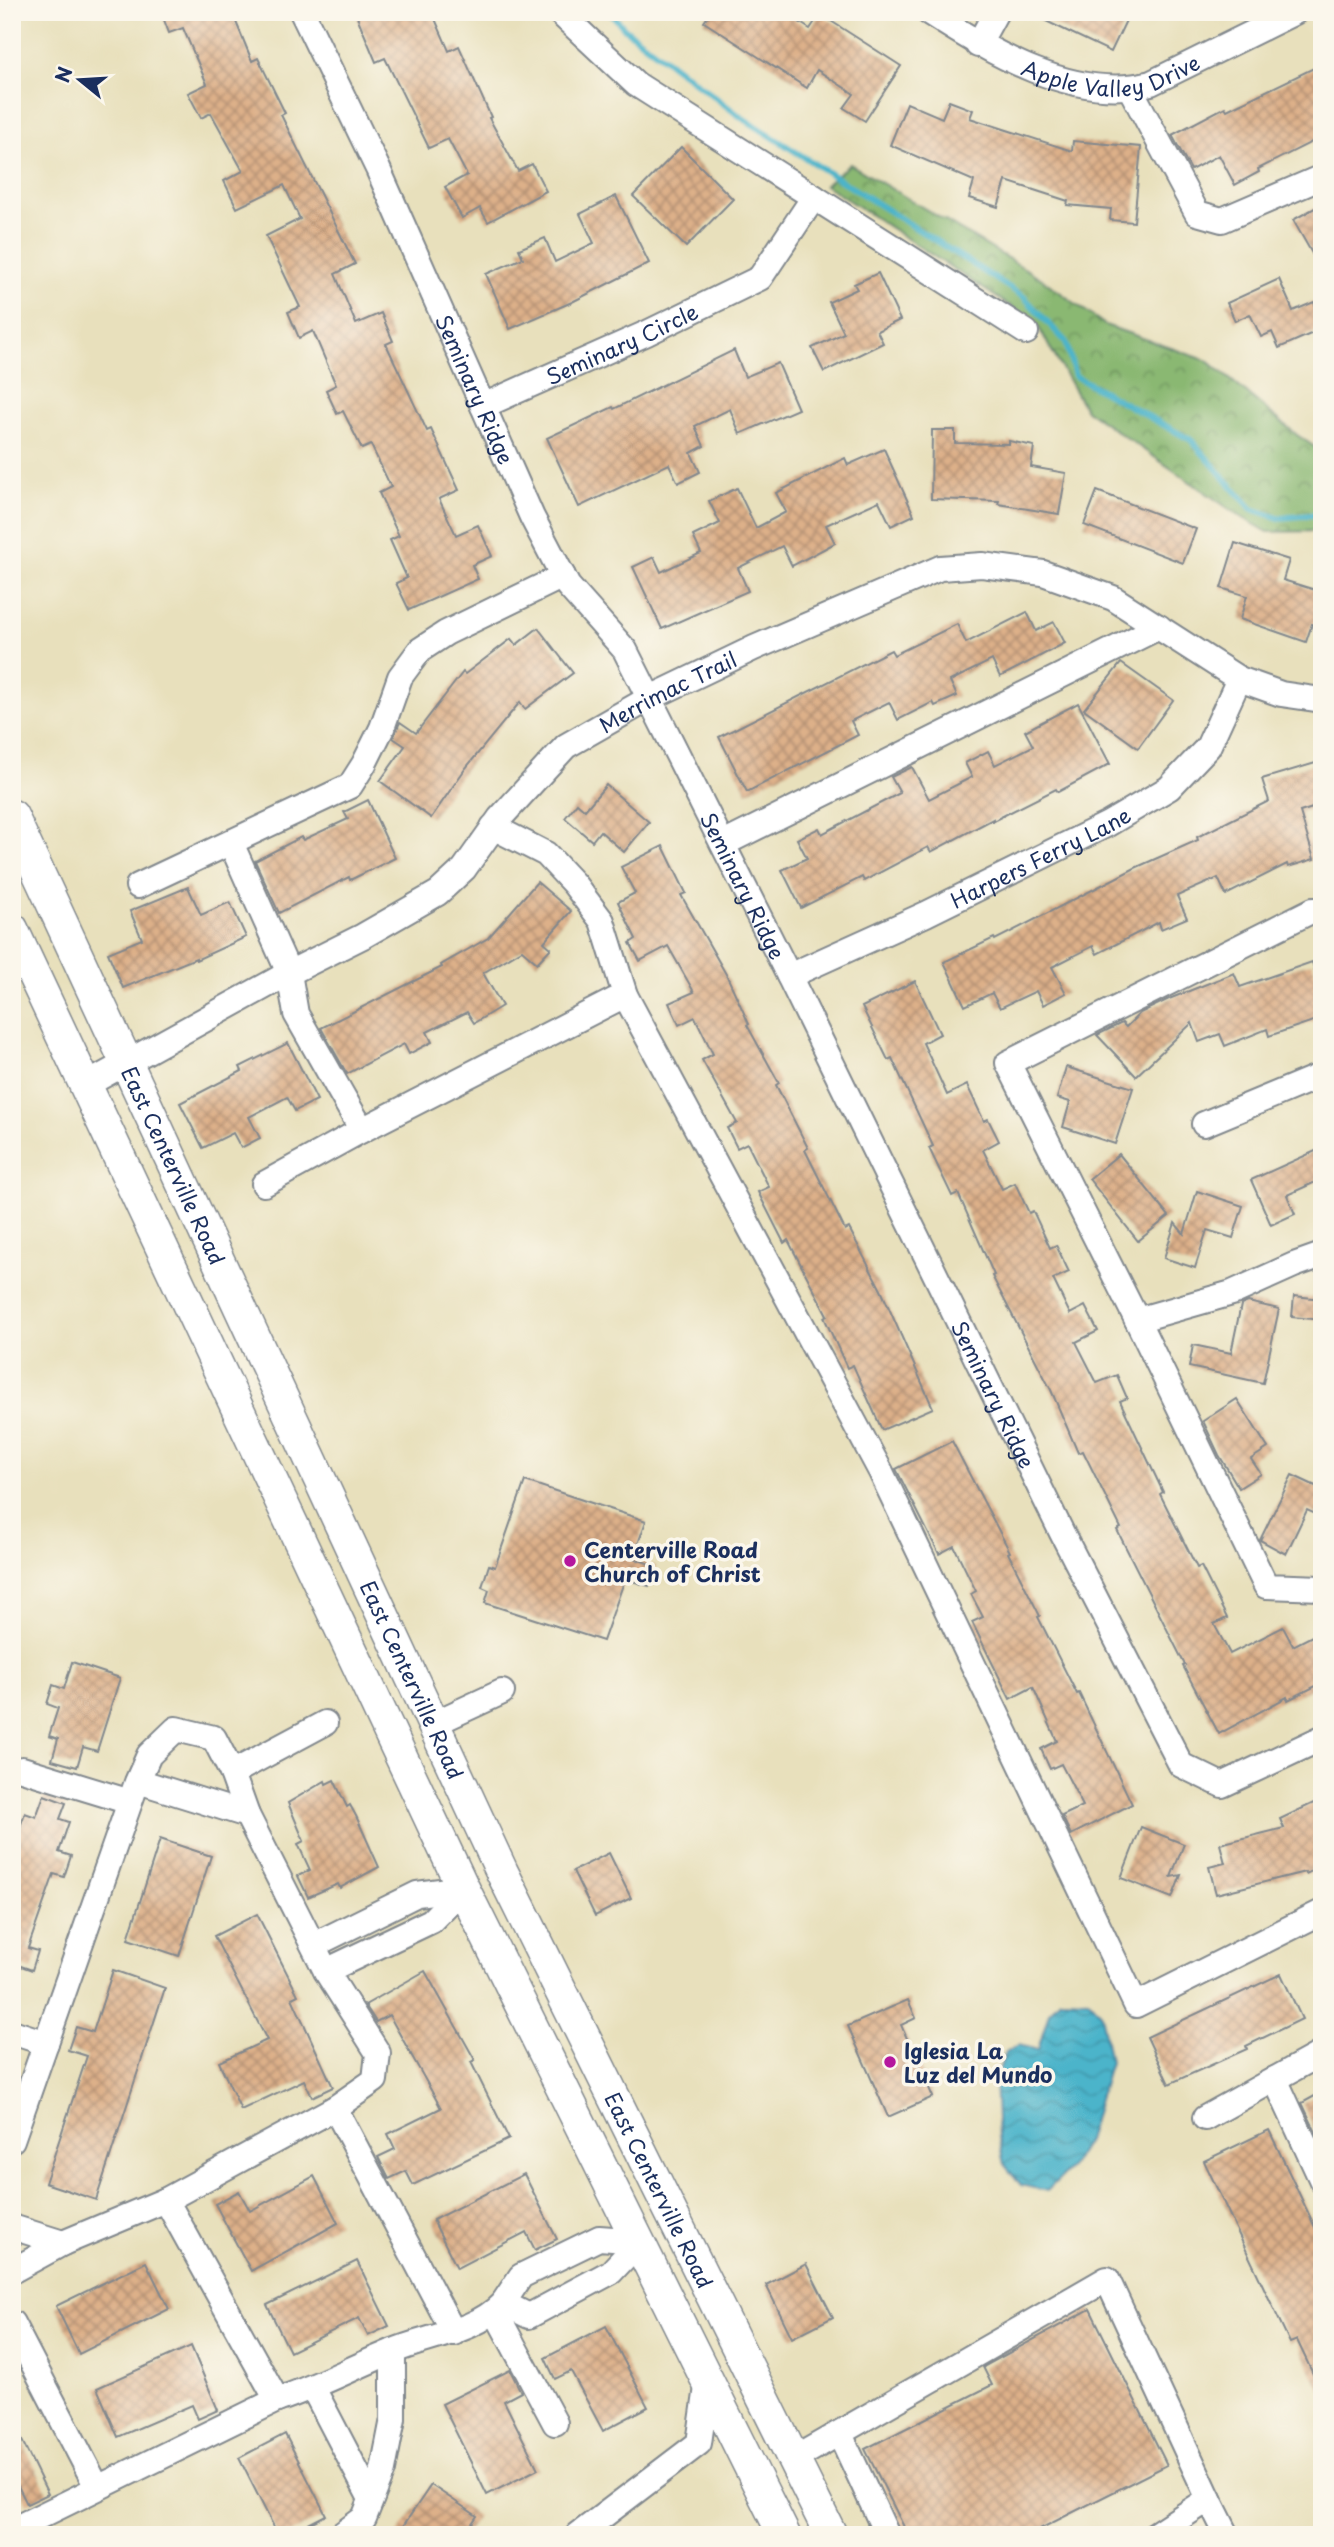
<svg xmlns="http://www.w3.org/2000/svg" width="1334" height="2547" font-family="'Playpen Sans',sans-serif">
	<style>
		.forest { fill: url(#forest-crowns); stroke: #527468; stroke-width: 2 }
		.water { fill: url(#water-waves); stroke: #337294; stroke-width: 2 }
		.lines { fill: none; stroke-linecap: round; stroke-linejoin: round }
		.stream { stroke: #4bb4ca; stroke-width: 6 }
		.building { fill: url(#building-cross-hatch) }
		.minor-casing { stroke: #82888d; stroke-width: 28 }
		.major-casing { stroke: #82888d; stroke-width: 35 }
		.minor { stroke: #fff; stroke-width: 24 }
		.major { stroke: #fff; stroke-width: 32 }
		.poi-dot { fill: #b5179e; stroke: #fbf7ec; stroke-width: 2.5 }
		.labels { text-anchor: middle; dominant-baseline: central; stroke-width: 7; stroke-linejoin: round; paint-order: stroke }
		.street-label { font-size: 21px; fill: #1b2f5e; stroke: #fbf7ec }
		.poi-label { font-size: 21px; font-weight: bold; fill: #1b2f5e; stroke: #fbf7ec; text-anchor: start }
	</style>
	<defs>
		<pattern id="forest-crowns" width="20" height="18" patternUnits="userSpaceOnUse" patternTransform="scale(1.75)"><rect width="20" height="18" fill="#8ab872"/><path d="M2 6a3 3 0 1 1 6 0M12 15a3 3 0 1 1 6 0" fill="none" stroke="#709661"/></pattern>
		<pattern id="water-waves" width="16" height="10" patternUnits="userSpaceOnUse" patternTransform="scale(1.75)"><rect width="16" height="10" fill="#4bb4ca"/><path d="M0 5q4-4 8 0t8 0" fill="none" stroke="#3e93a7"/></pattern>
		<pattern id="building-cross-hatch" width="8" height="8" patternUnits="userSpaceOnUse" patternTransform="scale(1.75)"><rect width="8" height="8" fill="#ddb089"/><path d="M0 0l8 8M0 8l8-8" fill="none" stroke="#b29073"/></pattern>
	</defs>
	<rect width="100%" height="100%" fill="#fbf7ec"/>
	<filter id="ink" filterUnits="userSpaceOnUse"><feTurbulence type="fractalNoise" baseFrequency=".0143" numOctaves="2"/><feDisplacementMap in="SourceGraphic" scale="14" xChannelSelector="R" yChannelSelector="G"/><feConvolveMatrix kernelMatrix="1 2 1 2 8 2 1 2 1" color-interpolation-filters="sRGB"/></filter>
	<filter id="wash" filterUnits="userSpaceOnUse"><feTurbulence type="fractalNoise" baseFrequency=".00686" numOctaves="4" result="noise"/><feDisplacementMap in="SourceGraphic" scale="28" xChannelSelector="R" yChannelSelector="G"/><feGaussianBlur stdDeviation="1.57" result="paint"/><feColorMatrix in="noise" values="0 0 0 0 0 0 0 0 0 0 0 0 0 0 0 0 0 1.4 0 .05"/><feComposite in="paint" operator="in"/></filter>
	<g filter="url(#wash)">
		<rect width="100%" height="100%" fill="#e8e0bc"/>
		<polygon class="forest" points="850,164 1039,277 1105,325 1208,361 1297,435 1322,452 1322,531 1268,532 1238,515 1085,409 1036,323 825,185"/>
		<polygon class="water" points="1060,1999 1089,2000 1101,2014 1110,2062 1087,2140 1070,2168 1047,2191 1021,2185 1004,2164 998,2137 995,2080 1006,2052 1018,2045 1038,2050 1049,2012"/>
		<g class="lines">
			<polyline class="stream" points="610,12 625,29 741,117 1024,297 1066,342 1075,376 1191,440 1252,509 1279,518 1322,514"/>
		</g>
		<g id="blocks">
			<g class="building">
				<polygon points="161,12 232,12 252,61 258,58 285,113 281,115 355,264 335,274 356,324 381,313 393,341 386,344 427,431 431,429 459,490 439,499 456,535 478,525 492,556 472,565 478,579 409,610 396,583 407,578 390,540 399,536 379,493 391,487 371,445 362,449 343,411 337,414 326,390 336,385 313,331 299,338 288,312 300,307 266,236 300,219 284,185 237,208 224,181 243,171 211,113 201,118 188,93 207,84 183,28 169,33"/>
				<polygon points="355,12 432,12 449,51 459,46 491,117 489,118 518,171 532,164 546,191 488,222 480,208 462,218 445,187 467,175 448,139 429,148 385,58 376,62"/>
				<polygon points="711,12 783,12 810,29 820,14 901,66 865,121 844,108 854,94 817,70 807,88 704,22"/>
				<polygon points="1027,12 1130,12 1111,52"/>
				<polygon points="1322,64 1322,137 1258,169 1259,172 1235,185 1219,155 1191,170 1172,135 1225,107 1227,110"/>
				<polygon points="949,101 973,110 970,118 1072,151 1073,141 1141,147 1134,222 1110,220 1111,209 1067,205 1068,201 1006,181 998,207 969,198 974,181 890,145 907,103 942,118"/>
				<polygon points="681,147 733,199 686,247 633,196"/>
				<polygon points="616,196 649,263 572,302 510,329 486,274 523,258 519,249 545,238 555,262 594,243 580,214"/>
				<polygon points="1322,204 1322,271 1293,220"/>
				<polygon points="878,273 900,320 877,331 883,343 824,372 812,348 844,333 829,302 857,289 854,284"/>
				<polygon points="1279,279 1293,311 1314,302 1322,320 1322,329 1279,348 1272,332 1261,337 1250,314 1235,321 1227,303"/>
				<polygon points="734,350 745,377 778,363 798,409 740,434 730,409 695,426 704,446 691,453 700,472 678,483 669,464 579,507 547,438 613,407 614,409"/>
				<polygon points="932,430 955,430 955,443 1009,444 1009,441 1034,446 1031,467 1066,473 1059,514 998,504 999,501 931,499"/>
				<polygon points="884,449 914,515 891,526 879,501 826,525 835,543 792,566 782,546 738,568 748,591 662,629 633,567 654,557 661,572 701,553 693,536 720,523 709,501 737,488 756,528 786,512 776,493 845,458 848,465"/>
				<polygon points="1097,491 1196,529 1183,563 1084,525"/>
				<polygon points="1235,543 1289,560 1283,580 1322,592 1322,627 1312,624 1306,642 1240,619 1247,596 1221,588"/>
				<polygon points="1027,612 1036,631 1054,622 1065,643 1000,677 992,660 950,681 957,696 935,706 933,702 898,720 889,702 851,721 858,735 747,792 719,737 891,650 894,655 957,624 966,643"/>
				<polygon points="538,628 573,673 525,709 520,702 465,769 431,818 380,781 405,746 393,738 400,722 416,733 463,672 465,674 511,639 516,645"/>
				<polygon points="1121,663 1173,700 1138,748 1084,709"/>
				<polygon points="1078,703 1110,764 1058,792 1056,789 993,821 993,819 931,852 928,847 864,881 862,877 801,908 782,870 807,858 797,839 819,828 822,834 900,793 891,777 912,767 929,799 972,777 965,763 988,751 995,765 1033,746 1025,731"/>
				<polygon points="1322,761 1322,805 1300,812 1314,859 1288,867 1287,864 1226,895 1218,878 1177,896 1187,918 1161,929 1159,922 1097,954 1093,946 1052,967 1066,993 1043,1005 1036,991 1000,1008 992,993 965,1006 944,962 994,938 995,940 1135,868 1198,840 1197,837 1269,801 1262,779"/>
				<polygon points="606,785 649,822 624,852 600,831 592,841 565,818 577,803 585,810"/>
				<polygon points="368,800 395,858 350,880 349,877 279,913 255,861 301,837 303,840 348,819 344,812"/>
				<polygon points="663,846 686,893 681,895 727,976 749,1024 747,1025 779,1083 776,1085 808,1148 805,1150 845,1230 849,1228 881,1290 933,1408 882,1430 853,1365 847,1368 824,1317 827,1315 788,1240 784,1243 758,1192 769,1187 747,1143 737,1148 727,1128 737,1123 702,1060 713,1054 695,1017 679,1025 669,1003 694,992 668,946 640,961 630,943 636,939 618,902 635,893 621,867"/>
				<polygon points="537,882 571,911 544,942 551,948 537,963 522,950 483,973 502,1006 474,1023 467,1012 427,1032 432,1042 409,1054 404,1044 347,1074 321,1028 442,967 441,965 488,938"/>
				<polygon points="188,887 201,915 230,902 246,937 196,960 196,958 123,988 108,953 142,939 130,911"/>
				<polygon points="1312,962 1322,991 1322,1018 1269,1036 1267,1029 1225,1046 1220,1034 1199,1042 1192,1023 1136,1076 1097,1035 1122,1023 1126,1027 1140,1013 1169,999 1234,973 1240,987"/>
				<polygon points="915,981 940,1034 923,1043 947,1095 967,1085 984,1121 988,1119 999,1141 983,1150 1002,1189 1015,1183 1029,1213 1033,1211 1050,1248 1056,1245 1069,1272 1053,1279 1070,1314 1085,1306 1098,1331 1076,1342 1097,1383 1117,1375 1127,1398 1120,1401 1163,1492 1160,1494 1197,1568 1201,1566 1227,1618 1214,1624 1230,1654 1283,1627 1293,1646 1322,1631 1322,1683 1288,1700 1287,1697 1219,1734 1183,1666 1185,1665 1117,1530 1121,1528 1083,1451 1078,1453 1051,1390 992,1276 994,1275 958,1193 952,1196 929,1148 933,1146 892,1058 888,1060 862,1007"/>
				<polygon points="288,1043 317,1100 295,1111 287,1097 249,1117 260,1138 241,1148 233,1133 203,1148 180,1103 242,1071 240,1067"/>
				<polygon points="1066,1067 1133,1088 1115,1144 1063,1127 1070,1102 1057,1098"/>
				<polygon points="1322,1148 1322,1179 1287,1195 1295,1214 1271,1225 1251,1180"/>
				<polygon points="1119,1154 1169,1216 1138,1241 1089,1179"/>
				<polygon points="1197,1191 1243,1206 1233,1238 1207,1230 1195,1268 1164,1258 1175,1223 1184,1234"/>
				<polygon points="1294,1296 1322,1299 1322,1320 1292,1317"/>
				<polygon points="1248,1302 1279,1309 1263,1383 1189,1367 1193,1345 1231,1353 1241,1305"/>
				<polygon points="1237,1399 1268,1448 1251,1459 1261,1474 1239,1488 1219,1455 1203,1421"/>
				<polygon points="952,1441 1010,1552 1008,1553 1040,1616 1038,1617 1077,1694 1079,1693 1132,1804 1071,1835 1062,1816 1083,1806 1061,1764 1050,1769 1041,1749 1057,1741 1033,1687 1010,1699 972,1622 983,1617 971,1594 976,1591 954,1546 939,1554 896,1469"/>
				<polygon points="1292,1475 1322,1489 1322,1517 1307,1510 1286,1554 1260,1540"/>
				<polygon points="525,1481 646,1521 633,1558 656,1566 649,1586 625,1579 603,1641 485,1603 489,1590 482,1587 489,1565 495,1567"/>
				<polygon points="72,1662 120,1678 97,1751 83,1747 77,1767 52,1760 58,1739 49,1736 58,1708 47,1704 53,1685 64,1689"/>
				<polygon points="334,1780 347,1807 350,1805 356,1816 379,1867 340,1888 338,1884 308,1897 298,1876 310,1870 298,1844 304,1841 288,1803 325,1781 326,1784"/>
				<polygon points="44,1795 66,1803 60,1819 69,1822 59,1852 71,1856 64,1877 54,1874 28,1948 38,1951 32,1970 21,1966 15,1984 12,1983 12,1849 25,1813 36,1817"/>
				<polygon points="1322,1799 1322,1866 1306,1874 1305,1872 1216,1894 1209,1867 1225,1863 1220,1844 1284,1828 1280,1819"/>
				<polygon points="1141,1827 1184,1844 1171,1877 1181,1875 1172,1898 1121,1878"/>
				<polygon points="160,1839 211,1856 179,1956 128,1939"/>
				<polygon points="609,1853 631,1898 595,1916 573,1871"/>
				<polygon points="257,1914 298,1995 292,1998 333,2087 312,2097 304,2080 241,2110 219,2062 267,2040 214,1936"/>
				<polygon points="113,1970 165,1988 96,2200 45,2183 87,2056 68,2050 76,2027 93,2032"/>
				<polygon points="425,1971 475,2060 471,2062 509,2139 413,2185 406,2171 389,2179 378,2157 395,2149 388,2134 441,2108 389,2015 376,2022 365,2005"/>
				<polygon points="1281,1974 1302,2019 1246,2046 1247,2049 1169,2084 1147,2037"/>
				<polygon points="908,2000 916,2018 901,2025 933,2097 888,2117 848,2026"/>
				<polygon points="1322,2092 1322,2145 1302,2103"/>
				<polygon points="1269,2130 1322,2242 1322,2393 1297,2340 1290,2343 1204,2161"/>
				<polygon points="524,2174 557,2239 535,2250 526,2232 457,2268 433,2220"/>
				<polygon points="314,2176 338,2223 251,2271 215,2204 239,2191 250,2211"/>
				<polygon points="357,2261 389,2326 368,2336 359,2318 290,2352 267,2305"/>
				<polygon points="146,2262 169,2309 79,2354 56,2306"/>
				<polygon points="806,2264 833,2317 792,2338 766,2285"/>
				<polygon points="1090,2309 1167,2465 1028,2535 908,2535 865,2449 992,2385 983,2367"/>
				<polygon points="606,2326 648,2407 603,2431 571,2371 555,2379 545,2358"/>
				<polygon points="191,2346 218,2410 198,2419 192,2405 118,2437 97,2388"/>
				<polygon points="510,2370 521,2392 504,2401 538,2469 487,2495 442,2404"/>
				<polygon points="12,2420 48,2494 27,2504 18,2486 12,2489"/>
				<polygon points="285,2434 326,2515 287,2535 278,2535 239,2458"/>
				<polygon points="431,2485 477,2516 464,2535 397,2535"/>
			</g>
		</g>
	</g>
	<g filter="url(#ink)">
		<use href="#blocks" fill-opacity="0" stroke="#82888d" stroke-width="2"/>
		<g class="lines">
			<g class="minor-casing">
				<g id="minor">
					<path id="s1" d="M302,12L378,169L532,517L568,586L625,650L789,976L1062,1533L1181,1765L1222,1785L1322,1738"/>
					<polyline points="559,12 636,84 1026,332"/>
					<path id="s2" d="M928,12C990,52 1074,103 1151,83L1295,12"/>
					<polyline points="978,45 996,12"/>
					<polyline points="1130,88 1197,213 1222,220 1322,177"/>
					<path id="s3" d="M483,406L647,333L760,278L814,197"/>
					<polyline points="231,843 289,973 296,1014 362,1130"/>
					<polyline points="723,844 1159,627"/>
					<polyline points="138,886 350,786 364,764 382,728 400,677 420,650 446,633 563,576"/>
					<polyline points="1322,910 1313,910 1008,1063 1137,1320 1266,1586 1322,1588"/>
					<path id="s4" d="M789,976L926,914L1108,824L1169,788L1208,747L1239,679"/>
					<polyline points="625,995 881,1472 1136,2005 1322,1912"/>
					<path id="s5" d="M86,1085L289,973L363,936L438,893L464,869L500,818L566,746L650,698L754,648L940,568L982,565L1043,573L1113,598L1239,679L1281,694L1322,700"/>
					<polyline points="1204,1124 1322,1075"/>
					<polyline points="264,1184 362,1130 625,995 602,921 574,884 546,854 493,827"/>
					<polyline points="1137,1320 1232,1293 1294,1265 1322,1255"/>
					<polyline points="433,1724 502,1692"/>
					<polyline points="22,1769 130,1802"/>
					<polyline points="232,1773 325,1723"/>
					<polyline points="138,1781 247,1815"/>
					<polyline points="314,1945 417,1894 463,1888"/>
					<polyline points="326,1971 431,1921 463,1888"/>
					<polyline points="12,2032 46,2043"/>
					<polyline points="1275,2079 1322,2181"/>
					<polyline points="335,2108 454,2333"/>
					<polyline points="1205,2118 1322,2053"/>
					<polyline points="12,2140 137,1782 149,1755 176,1729 214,1738 232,1773 247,1815 326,1971 378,2053 375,2080 335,2108 166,2200 63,2243 12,2271"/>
					<polyline points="166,2200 277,2400"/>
					<polyline points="12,2227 63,2243"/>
					<polygon points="599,2238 640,2241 611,2272 529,2316 503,2303 521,2276"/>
					<polyline points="495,2311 555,2423"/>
					<polyline points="12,2323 97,2487"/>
					<polyline points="313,2388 371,2499"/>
					<polyline points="840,2434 887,2535"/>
					<polyline points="794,2459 1107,2279 1209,2499"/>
					<path d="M12,2530L277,2400C316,2387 352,2368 391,2352C428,2336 474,2333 503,2303"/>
					<polyline points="341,2535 364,2518 383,2470 393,2419 393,2351"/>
					<polyline points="578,2535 699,2443 708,2380"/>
					<polyline points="1154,2535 1209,2499 1227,2535"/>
				</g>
			</g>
			<g class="major-casing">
				<g id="major">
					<path id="s6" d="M12,816L502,1872L831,2535"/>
					<polyline points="12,929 463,1888 784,2535"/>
				</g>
			</g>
			<use href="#minor" class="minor"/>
			<use href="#major" class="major"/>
		</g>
	</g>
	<g class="poi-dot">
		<circle cx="570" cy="1561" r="7"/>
		<circle cx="890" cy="2062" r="7"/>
	</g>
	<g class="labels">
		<g class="street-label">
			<text stroke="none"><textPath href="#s2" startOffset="201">Apple Valley Drive</textPath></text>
			<text stroke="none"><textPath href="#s3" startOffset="152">Seminary Circle</textPath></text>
			<text stroke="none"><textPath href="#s1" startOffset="415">Seminary Ridge</textPath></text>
			<text stroke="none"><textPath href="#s5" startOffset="712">Merrimac Trail</textPath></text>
			<text stroke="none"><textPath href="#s4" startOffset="278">Harpers Ferry Lane</textPath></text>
			<text stroke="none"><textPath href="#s1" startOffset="982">Seminary Ridge</textPath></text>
			<text stroke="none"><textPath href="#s6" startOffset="385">East Centerville Road</textPath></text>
			<text stroke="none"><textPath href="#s1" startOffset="1549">Seminary Ridge</textPath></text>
			<text stroke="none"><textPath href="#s6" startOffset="952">East Centerville Road</textPath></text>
			<text stroke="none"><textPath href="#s6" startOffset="1519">East Centerville Road</textPath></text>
		</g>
		<g class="poi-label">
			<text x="584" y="1549">Centerville Road<tspan x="584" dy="24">Church of Christ</tspan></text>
			<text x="904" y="2050">Iglesia La<tspan x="904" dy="24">Luz del Mundo</tspan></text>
		</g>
	</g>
	<rect width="1334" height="2547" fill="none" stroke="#fbf7ec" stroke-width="42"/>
	<g transform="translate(80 80) rotate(288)" stroke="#fbf7ec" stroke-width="5" paint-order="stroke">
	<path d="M0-5L12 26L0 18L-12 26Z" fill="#1b2f5e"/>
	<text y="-10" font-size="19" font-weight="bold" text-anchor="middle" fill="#1b2f5e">N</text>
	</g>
</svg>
